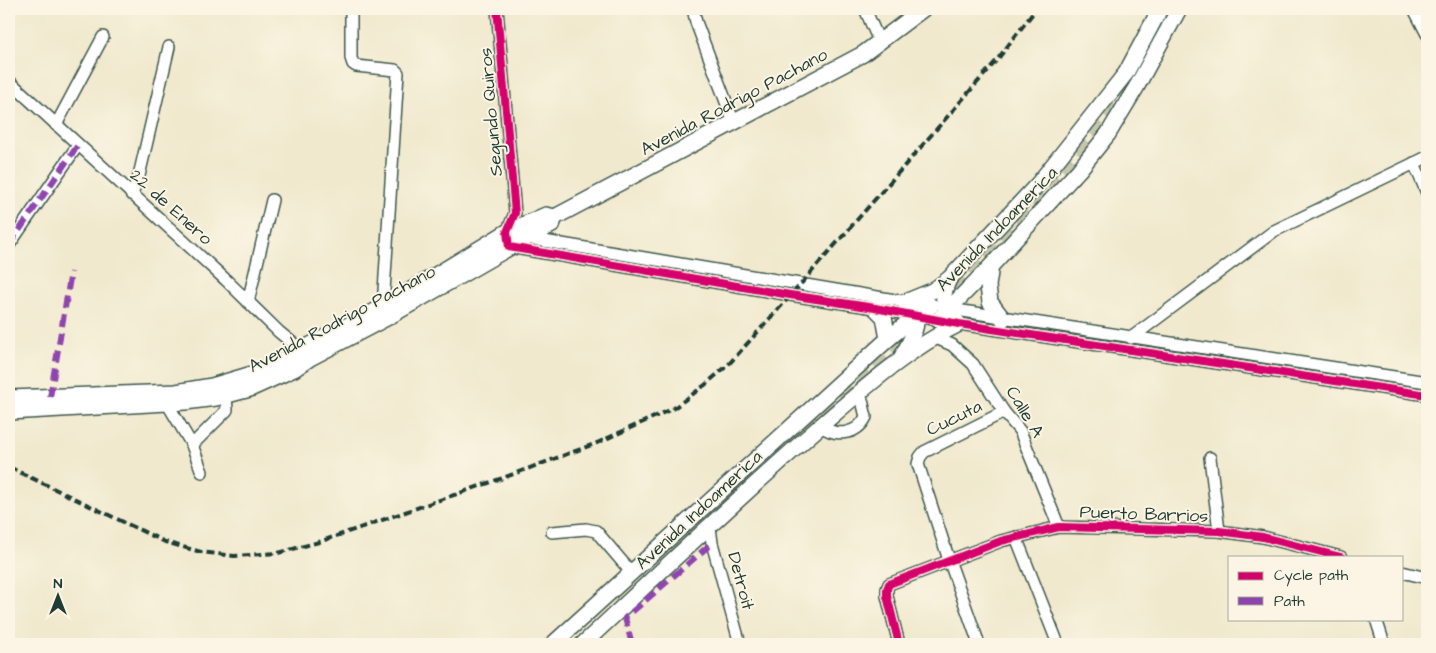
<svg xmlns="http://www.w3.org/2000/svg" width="1436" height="653" font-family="'Architects Daughter',sans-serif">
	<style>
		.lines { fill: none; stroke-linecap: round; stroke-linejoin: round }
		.major-tunnel { stroke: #c6c7ae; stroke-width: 15; stroke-dasharray: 15 8; stroke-linecap: butt }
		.minor-casing { stroke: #3e574b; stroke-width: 14 }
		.major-casing { stroke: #3e574b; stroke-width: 18 }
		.minor { stroke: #fff; stroke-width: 11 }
		.major { stroke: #fff; stroke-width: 15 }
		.rail { stroke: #1f3d34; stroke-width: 4; stroke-dasharray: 8 4; stroke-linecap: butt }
		.quiet { stroke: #8e44ad; stroke-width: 6; stroke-dasharray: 12 6; stroke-linecap: butt }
		.cycleway-casing { stroke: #fcf5e5; stroke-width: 11 }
		.cycleway { stroke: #d6006c; stroke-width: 8 }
		.labels { text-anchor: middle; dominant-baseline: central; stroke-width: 4; stroke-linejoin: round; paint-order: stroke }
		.street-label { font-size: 18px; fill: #1f3d34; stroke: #fcf5e5 }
	</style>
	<rect width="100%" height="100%" fill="#fcf5e5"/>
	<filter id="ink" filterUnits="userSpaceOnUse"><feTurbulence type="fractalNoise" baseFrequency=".02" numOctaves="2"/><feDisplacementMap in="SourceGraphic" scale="10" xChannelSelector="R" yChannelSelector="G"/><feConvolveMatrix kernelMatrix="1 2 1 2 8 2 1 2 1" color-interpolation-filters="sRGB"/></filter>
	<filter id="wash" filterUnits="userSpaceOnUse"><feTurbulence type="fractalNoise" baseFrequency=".0096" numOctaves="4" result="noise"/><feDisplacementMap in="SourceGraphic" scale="20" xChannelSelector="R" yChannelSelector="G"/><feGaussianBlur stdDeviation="1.12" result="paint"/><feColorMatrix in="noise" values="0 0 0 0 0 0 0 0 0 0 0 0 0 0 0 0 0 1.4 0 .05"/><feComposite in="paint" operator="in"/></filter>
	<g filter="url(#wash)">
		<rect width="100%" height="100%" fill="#f0e9cd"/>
	</g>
	<g filter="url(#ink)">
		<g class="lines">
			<g class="major-tunnel">
				<polyline points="938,306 986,254 1130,89"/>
				<polyline points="762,476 761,466 918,325"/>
			</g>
			<g class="minor-casing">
				<g id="minor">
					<polyline points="351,9 351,58 353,64 356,66 395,70 398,73 383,307"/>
					<polyline points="497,9 515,213 507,232 509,247 790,295 875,308 959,324 1427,395"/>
					<polyline points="693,9 696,22 734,123"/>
					<polyline points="865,9 879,41"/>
					<polyline points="1414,9 1427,34"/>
					<polyline points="9,81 226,280 279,332 306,354"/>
					<polyline points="56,125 103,37"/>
					<polyline points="1414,163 1427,193"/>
					<polyline points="131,194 138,180 169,47"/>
					<polyline points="526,236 526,238 913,303"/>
					<polyline points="9,245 78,145"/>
					<polyline points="248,302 272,200"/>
					<polyline points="943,308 1427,382"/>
					<polyline points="934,337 952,345 973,364 1004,412 1020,431 1059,527"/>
					<polyline points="1131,338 1274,231 1427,157"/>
					<polyline points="167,403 192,445 202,472"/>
					<path d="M821,426C836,437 857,435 866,417L860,392"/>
					<polyline points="192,445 227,410 226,395"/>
					<polyline points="1210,458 1219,531"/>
					<polyline points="710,527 712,543 740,644"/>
					<polyline points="552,532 586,529 596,531 631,572"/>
					<polyline points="1016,537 1058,644"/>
					<polyline points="1402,572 1427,578"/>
					<polyline points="1376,619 1384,644"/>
					<polyline points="899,644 887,596 887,589 889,584 1001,541 1059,527 1219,531 1263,537 1341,557"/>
					<polyline points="979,644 949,560 918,464 920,457 924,452 1004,412"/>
				</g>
			</g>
			<g class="major-casing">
				<g id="major">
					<polyline points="991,266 988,286 990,302 1003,319"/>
					<polyline points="905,302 932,291 949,279"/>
					<polyline points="875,308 884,317 888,339"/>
					<polyline points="938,320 991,266 1079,170 1108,134 1137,86 1179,9"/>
					<path d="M901,358C911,340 927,316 905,302"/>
					<polyline points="9,398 176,392 212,386 259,372 383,307 507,232 546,215 555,217"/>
					<polyline points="9,412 185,402 216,398 250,389 294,369 310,358 390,316 526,238 552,225 555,217 863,54 923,9"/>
					<polyline points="553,644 888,339 920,312 931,306"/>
					<path d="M583,644C660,572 737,499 817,429C861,391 906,350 959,324C942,309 940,299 949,279L1038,184L1126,73L1160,9"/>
				</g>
			</g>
			<use href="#minor" class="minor"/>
			<use href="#major" class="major"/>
			<polyline class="rail" points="9,467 165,542 201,552 234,556 278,553 319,542 500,479 597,443 674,408 705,385 728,365 800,285 997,60 1036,9"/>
			<g class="quiet">
				<polyline points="9,245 78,145"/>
				<polyline points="50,397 71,272"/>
				<polyline points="632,644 625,618 712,543"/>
			</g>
			<g class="cycleway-casing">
				<g id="cycleway">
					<polyline points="497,9 515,213 507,232 509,247 790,295 875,308 959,324 1427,395"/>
					<polyline points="899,644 887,596 887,589 889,584 1001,541 1059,527 1219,531 1263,537 1341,557"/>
				</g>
			</g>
			<use href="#cycleway" class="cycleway"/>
		</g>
	</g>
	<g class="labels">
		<g class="street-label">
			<text transform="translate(734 102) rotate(-28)">Avenida Rodrigo Pachano</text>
			<text transform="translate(491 112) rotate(-95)">Segundo Quiros</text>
			<text transform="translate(171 207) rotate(42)">22 de Enero</text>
			<text transform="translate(997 229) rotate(-46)">Avenida Indoamerica</text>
			<text transform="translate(342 319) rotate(-28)">Avenida Rodrigo Pachano</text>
			<text transform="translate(1025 412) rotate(59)">Calle A</text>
			<text transform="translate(954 418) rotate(-26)">Cucuta</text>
			<text transform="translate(699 510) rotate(-43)">Avenida Indoamerica</text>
			<text transform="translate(1144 514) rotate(2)">Puerto Barrios</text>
			<text transform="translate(741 581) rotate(75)">Detroit</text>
		</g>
	</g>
	<rect width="1436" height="653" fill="none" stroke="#fcf5e5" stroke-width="30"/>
	<rect x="1228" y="556" width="175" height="65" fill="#fcf5e5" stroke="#a4ab9e"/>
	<rect x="1238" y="572" width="25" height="8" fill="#d6006c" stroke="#a4ab9e"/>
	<text x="1274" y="580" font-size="15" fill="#1f3d34">Cycle path</text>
	<rect x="1238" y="597" width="25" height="8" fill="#8e44ad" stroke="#a4ab9e"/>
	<text x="1274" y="606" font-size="15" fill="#1f3d34">Path</text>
	<g transform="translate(58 596)" stroke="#fcf5e5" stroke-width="4" paint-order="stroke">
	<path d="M0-4L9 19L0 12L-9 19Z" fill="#1f3d34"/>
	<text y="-8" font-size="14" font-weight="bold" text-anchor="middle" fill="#1f3d34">N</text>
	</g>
</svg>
